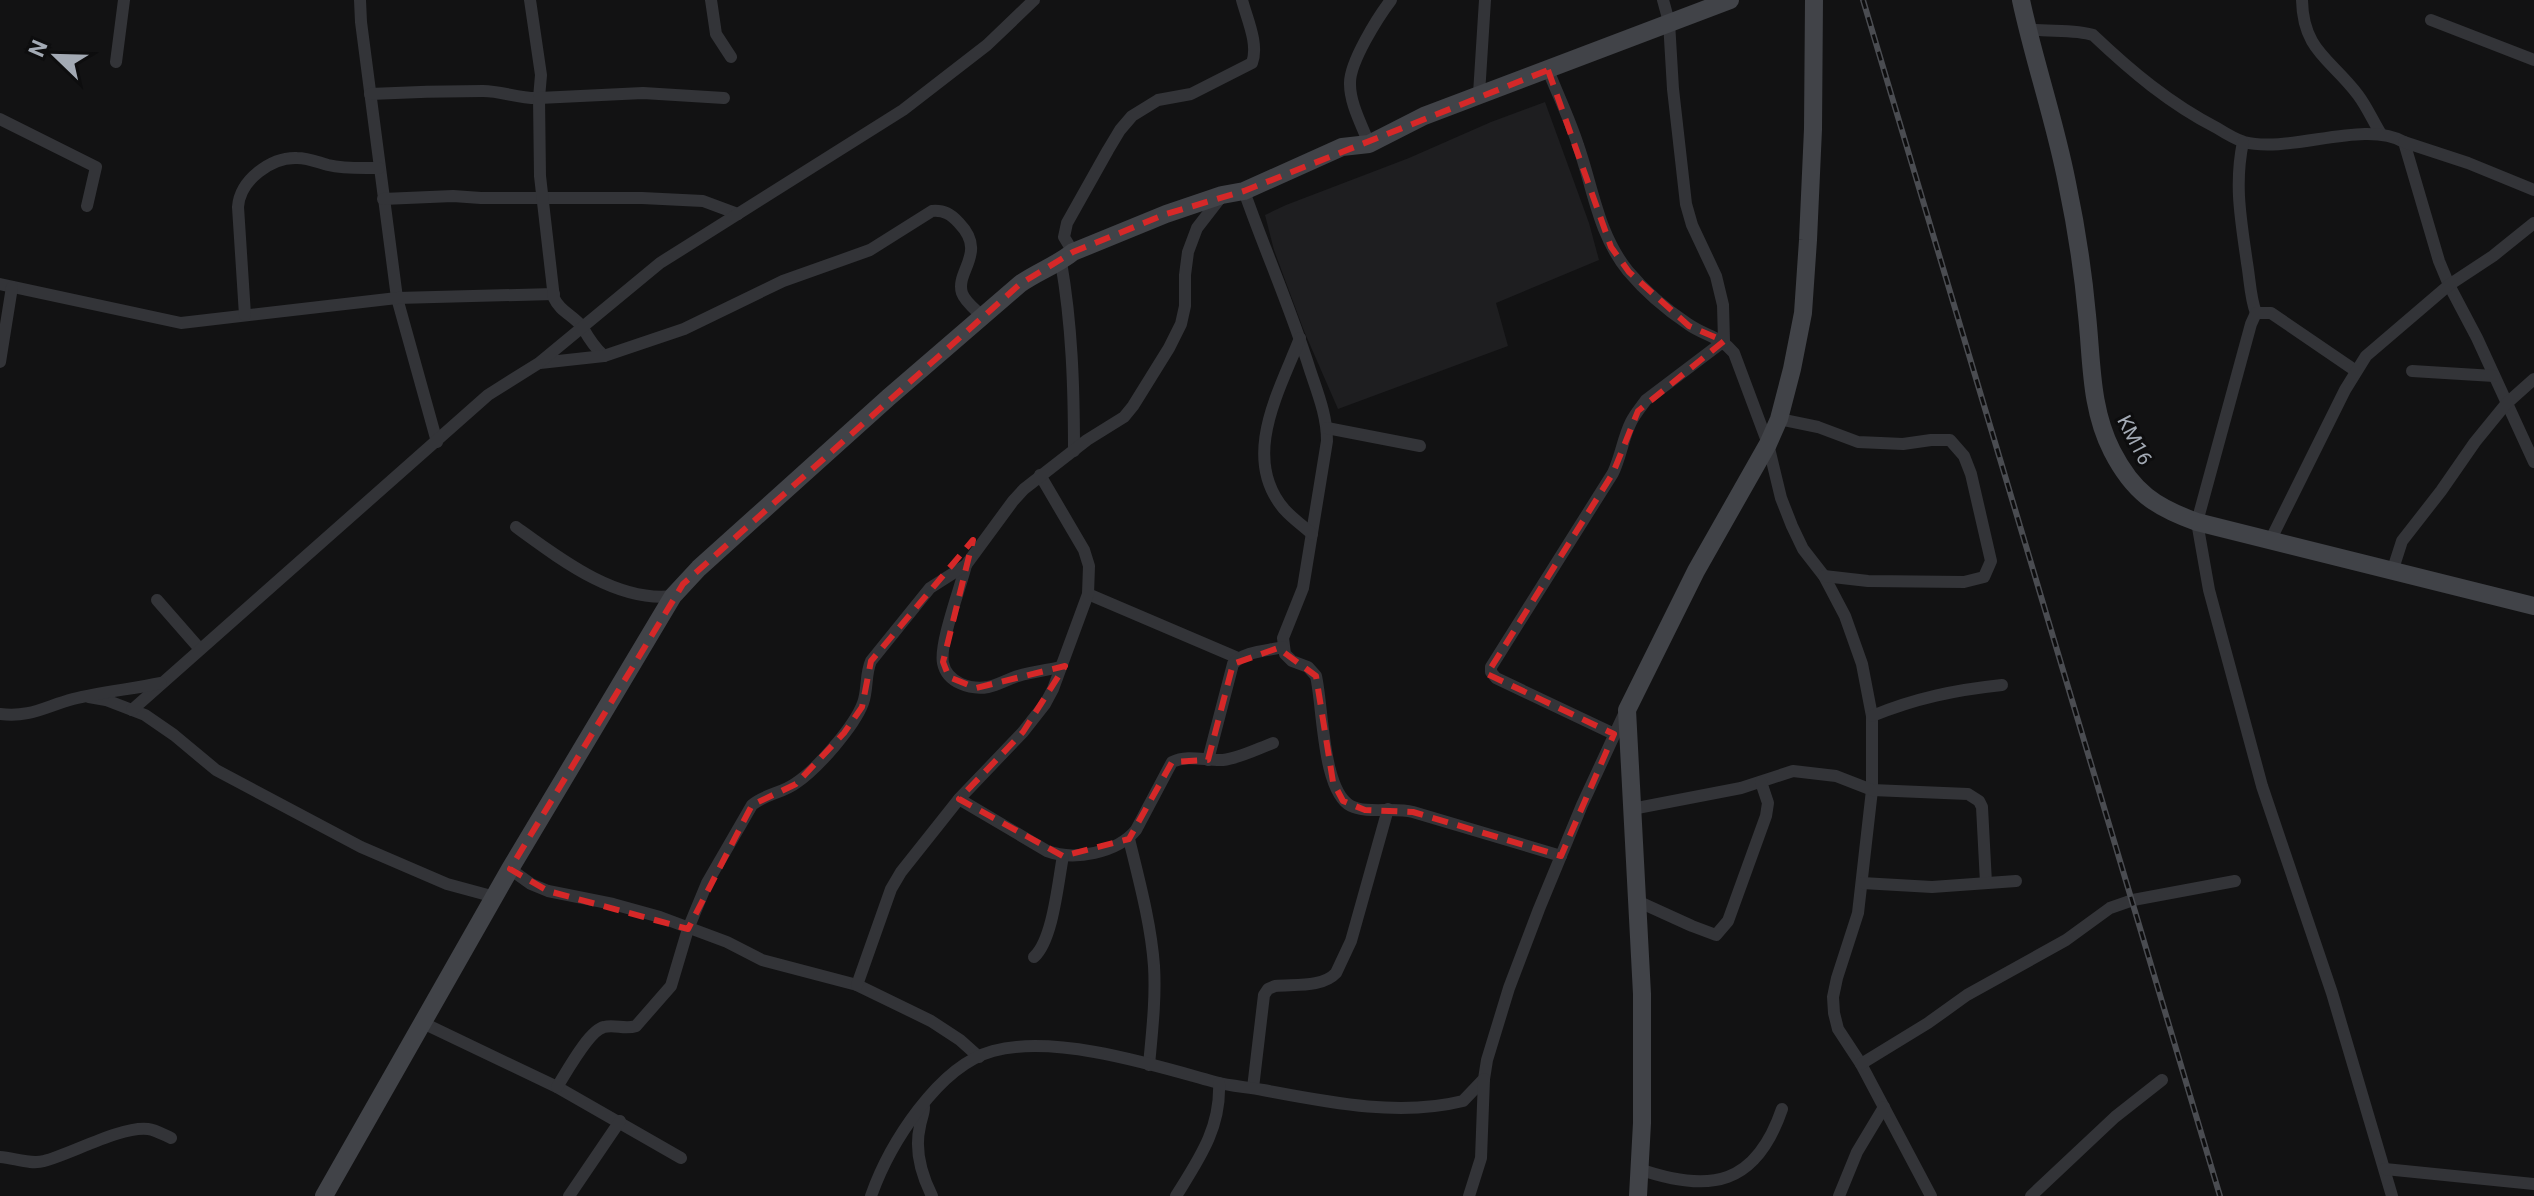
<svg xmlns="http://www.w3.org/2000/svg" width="2534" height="1196" font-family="Roboto,sans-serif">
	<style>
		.built { fill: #1e1e20 }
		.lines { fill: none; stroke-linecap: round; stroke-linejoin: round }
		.street { stroke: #333438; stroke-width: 12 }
		.secondary { stroke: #414348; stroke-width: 18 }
		.rail-casing { stroke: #4a4c51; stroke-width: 6 }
		.rail { stroke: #0d0d0e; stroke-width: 3; stroke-dasharray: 9; stroke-linecap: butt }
		.marked { fill: none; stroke: #d62828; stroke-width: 6; stroke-dasharray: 16 10; stroke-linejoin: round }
		.labels { text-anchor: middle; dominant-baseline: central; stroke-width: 6; stroke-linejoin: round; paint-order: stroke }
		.street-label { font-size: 20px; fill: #a3aab4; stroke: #0d0d0e }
	</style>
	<rect width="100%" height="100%" fill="#121213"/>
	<polygon class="built" points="1545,102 1589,223 1599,260 1496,303 1508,346 1338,409 1304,331 1274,250 1265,215 1286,205 1409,158 1491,122"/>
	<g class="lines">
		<g class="street">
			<polyline points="360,0 361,22 397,298 437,442"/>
			<polyline points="711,0 716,34 731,57"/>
			<path d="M2302,0C2303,51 2331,59 2358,95C2367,107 2373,121 2381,134"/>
			<polyline points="2431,20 2534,60"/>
			<path d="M2028,29C2048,32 2076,29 2093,35C2131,71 2170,104 2217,128C2225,133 2235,139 2244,142C2290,154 2365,119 2404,142L2439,261L2449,285L2477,338L2534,462"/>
			<polyline points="116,62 124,0"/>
			<path d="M1548,70C1558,95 1570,120 1578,145C1593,188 1598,234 1628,271C1644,290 1667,310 1688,324C1705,336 1720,336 1734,353L1768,444L1781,498L1792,526L1803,549L1824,576L1845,616L1862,664L1872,716V790L1858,913L1837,978L1833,997L1834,1013L1838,1029L1861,1064L1931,1196"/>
			<path d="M370,94C408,92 445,91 483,91C502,91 520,99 539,98L541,75L530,0"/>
			<polyline points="1479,94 1485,0"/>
			<polyline points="0,119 96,167 87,206"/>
			<path d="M2243,142C2234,185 2241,220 2247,263C2250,280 2250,297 2256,313"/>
			<polyline points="2404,142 2468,163 2534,190"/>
			<path d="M1369,144C1362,125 1350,104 1350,84C1349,63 1378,17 1391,0"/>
			<path d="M1244,191C1265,251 1291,309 1310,370C1318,394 1327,416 1327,441L1303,588L1283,638L1285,654L1292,661L1308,667L1316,676C1323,706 1322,791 1351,806C1367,814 1394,807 1413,812L1561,856"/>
			<polyline points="383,199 453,196 481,198 642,198 703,201 738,214"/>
			<path d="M1073,252L1064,237L1067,223L1108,150L1120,130L1132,116L1158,100L1191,94L1252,63C1259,44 1247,19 1242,0"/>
			<path d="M1061,262C1072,325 1074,387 1074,451"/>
			<polyline points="0,284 181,323 397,298 554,294"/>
			<path d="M245,315L238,207C240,180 271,157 297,158C308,158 317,162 328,165C345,169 362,168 379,168"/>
			<path d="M1300,338C1280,390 1240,457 1284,509C1292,518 1303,526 1312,534"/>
			<path d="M604,356C594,347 589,339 583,328C575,316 560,312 554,298L540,176L539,98L643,93L724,98"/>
			<polyline points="0,362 12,287"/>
			<path d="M540,363L604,356L684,329L783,281L870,250L932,211C944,210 951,214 959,223C988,253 955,271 962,293C965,302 976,310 983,317"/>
			<polyline points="2356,371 2271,313 2256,313 2251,324 2197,522 2209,590 2262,786 2332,993 2392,1196"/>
			<polyline points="2412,371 2494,376"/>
			<polyline points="1779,419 1818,427 1858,442 1903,444 1931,440 1950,440 1964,456 1971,474 1991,561 1984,577 1964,582 1868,581 1824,576"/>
			<polyline points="1327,428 1420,446"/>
			<path d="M516,527C560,559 617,603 673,596"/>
			<polyline points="2270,541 2345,390 2366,356 2449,285 2493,256 2534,223"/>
			<path d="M966,565C961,586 939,644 943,663C947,683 971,690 988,687C998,685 1008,679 1018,676C1032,672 1047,670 1061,667"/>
			<polyline points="2392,572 2402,541 2441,491 2475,442 2506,404 2534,379"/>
			<polyline points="1088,594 1238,658"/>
			<polyline points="157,600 199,648"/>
			<polyline points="89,697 106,700 145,715 174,735 216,770 361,847 447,884 495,897"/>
			<polyline points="132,710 488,395 539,363 660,263 903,110 987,45 1034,0"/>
			<path d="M0,714C30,718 46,706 73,699C102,692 132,689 161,683"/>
			<path d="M1872,716C1916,698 1955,690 2002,685"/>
			<path d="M1614,734L1496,678L1491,672V667L1613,473C1621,456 1623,438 1631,422C1635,414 1641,407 1646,400L1724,341L1723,305L1716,276L1692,225L1686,204L1673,89L1669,22L1663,0"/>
			<path d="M1208,760L1233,664C1244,651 1267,651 1283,647"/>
			<path d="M959,799L1047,851C1074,861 1117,853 1136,830L1172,762C1188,754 1206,761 1223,760C1240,758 1257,749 1273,743"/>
			<polyline points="1632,809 1741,788 1793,771 1836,776 1872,790 1968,794 1979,801 1982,807 1986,883"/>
			<path d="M1129,839C1139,880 1151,924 1154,966C1156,999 1152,1032 1149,1065"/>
			<polyline points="510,869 531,884 548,891 613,904 660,917 727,942 762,960 857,985 931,1021 960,1040 979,1057"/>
			<polyline points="1862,883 1932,887 2016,881"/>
			<polyline points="1637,901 1692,926 1716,935 1728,921 1766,816 1768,803 1761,782"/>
			<path d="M1034,957C1053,940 1058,882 1063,856"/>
			<polyline points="857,985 891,889 901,872 959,799 1023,732 1045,704 1053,689 1088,594 1089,566 1084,550 1040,475"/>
			<polyline points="423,1023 557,1087 681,1158"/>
			<polyline points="1861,1064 1928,1023 1967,995 2066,940 2110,908 2133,900 2235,881"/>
			<path d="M557,1087C566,1073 589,1030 604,1027C615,1024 625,1030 636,1026L671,986L688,929L707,883L752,805C765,794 783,793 796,783C817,769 854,727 863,703C868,689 865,675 871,661L930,588L966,565L1013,501L1024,489L1087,440L1124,417L1133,406L1169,348L1181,324L1185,306V275L1188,252L1197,228L1221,197"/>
			<path d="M1253,1088L1264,995L1268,989L1275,986C1294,984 1322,988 1336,973L1351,941L1388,809"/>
			<path d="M924,1107C924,1114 921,1119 920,1126C914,1151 921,1174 932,1196"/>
			<path d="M0,1157C14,1158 31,1165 44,1161C71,1154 121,1126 148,1129C156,1130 164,1135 171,1138"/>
			<path d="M1639,1169C1711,1194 1756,1185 1782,1109"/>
			<polyline points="2385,1169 2534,1184"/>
			<polyline points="569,1196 620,1121"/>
			<path d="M871,1196C889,1145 938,1066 993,1051C1055,1034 1154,1065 1215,1082C1230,1086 1247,1087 1263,1090C1327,1102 1399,1117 1463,1101L1484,1079L1487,1060L1509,988L1539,909L1582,805L1625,712"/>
			<path d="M1176,1196C1199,1159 1221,1128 1219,1083"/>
			<polyline points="1469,1196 1481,1158 1484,1079"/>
			<polyline points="1839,1196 1857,1152 1884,1107"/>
			<polyline points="2031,1196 2115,1117 2162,1080"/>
		</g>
		<g class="secondary">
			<path d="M2021,0C2034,61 2055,121 2067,183C2076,226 2083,271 2087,315C2092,361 2090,408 2112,451C2133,492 2155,507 2197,522L2534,606"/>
			<path d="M324,1196L510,869L673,596L699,568L889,397L1020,284C1037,272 1057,265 1073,252L1166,214L1222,195L1244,191L1342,147L1369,144L1424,116L1730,0"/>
			<polyline points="1638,1196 1642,1123 1642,994 1627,710 1696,571 1768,444 1779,419 1792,369 1803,313 1808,240 1813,129 1814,0"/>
		</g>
		<g class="rail-casing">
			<polyline id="rail" points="1863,0 2220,1196"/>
		</g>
		<use href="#rail" class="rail"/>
	</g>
	<path class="marked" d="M1548,70L1611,247L1629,272L1689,326L1724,341L1638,411L1613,473L1487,674L1614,734L1561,856L1413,812L1365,810L1343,801L1333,782L1316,676L1278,648L1233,664L1208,760L1172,762L1129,839L1063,856L959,799L1023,732L1065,666L976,688L949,677L943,662L973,540L871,661L862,707L844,733L796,784L752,805L688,929L548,891L510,869L683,584L1020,284L1073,252L1166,214L1244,191Z"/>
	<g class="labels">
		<g class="street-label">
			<text transform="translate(2135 440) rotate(63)">KM16</text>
		</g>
	</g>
	<g transform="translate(56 56) rotate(293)" stroke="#0d0d0e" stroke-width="6" paint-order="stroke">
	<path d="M0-6L14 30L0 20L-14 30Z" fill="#a3aab4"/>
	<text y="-12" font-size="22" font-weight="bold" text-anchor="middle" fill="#a3aab4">N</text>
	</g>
</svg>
